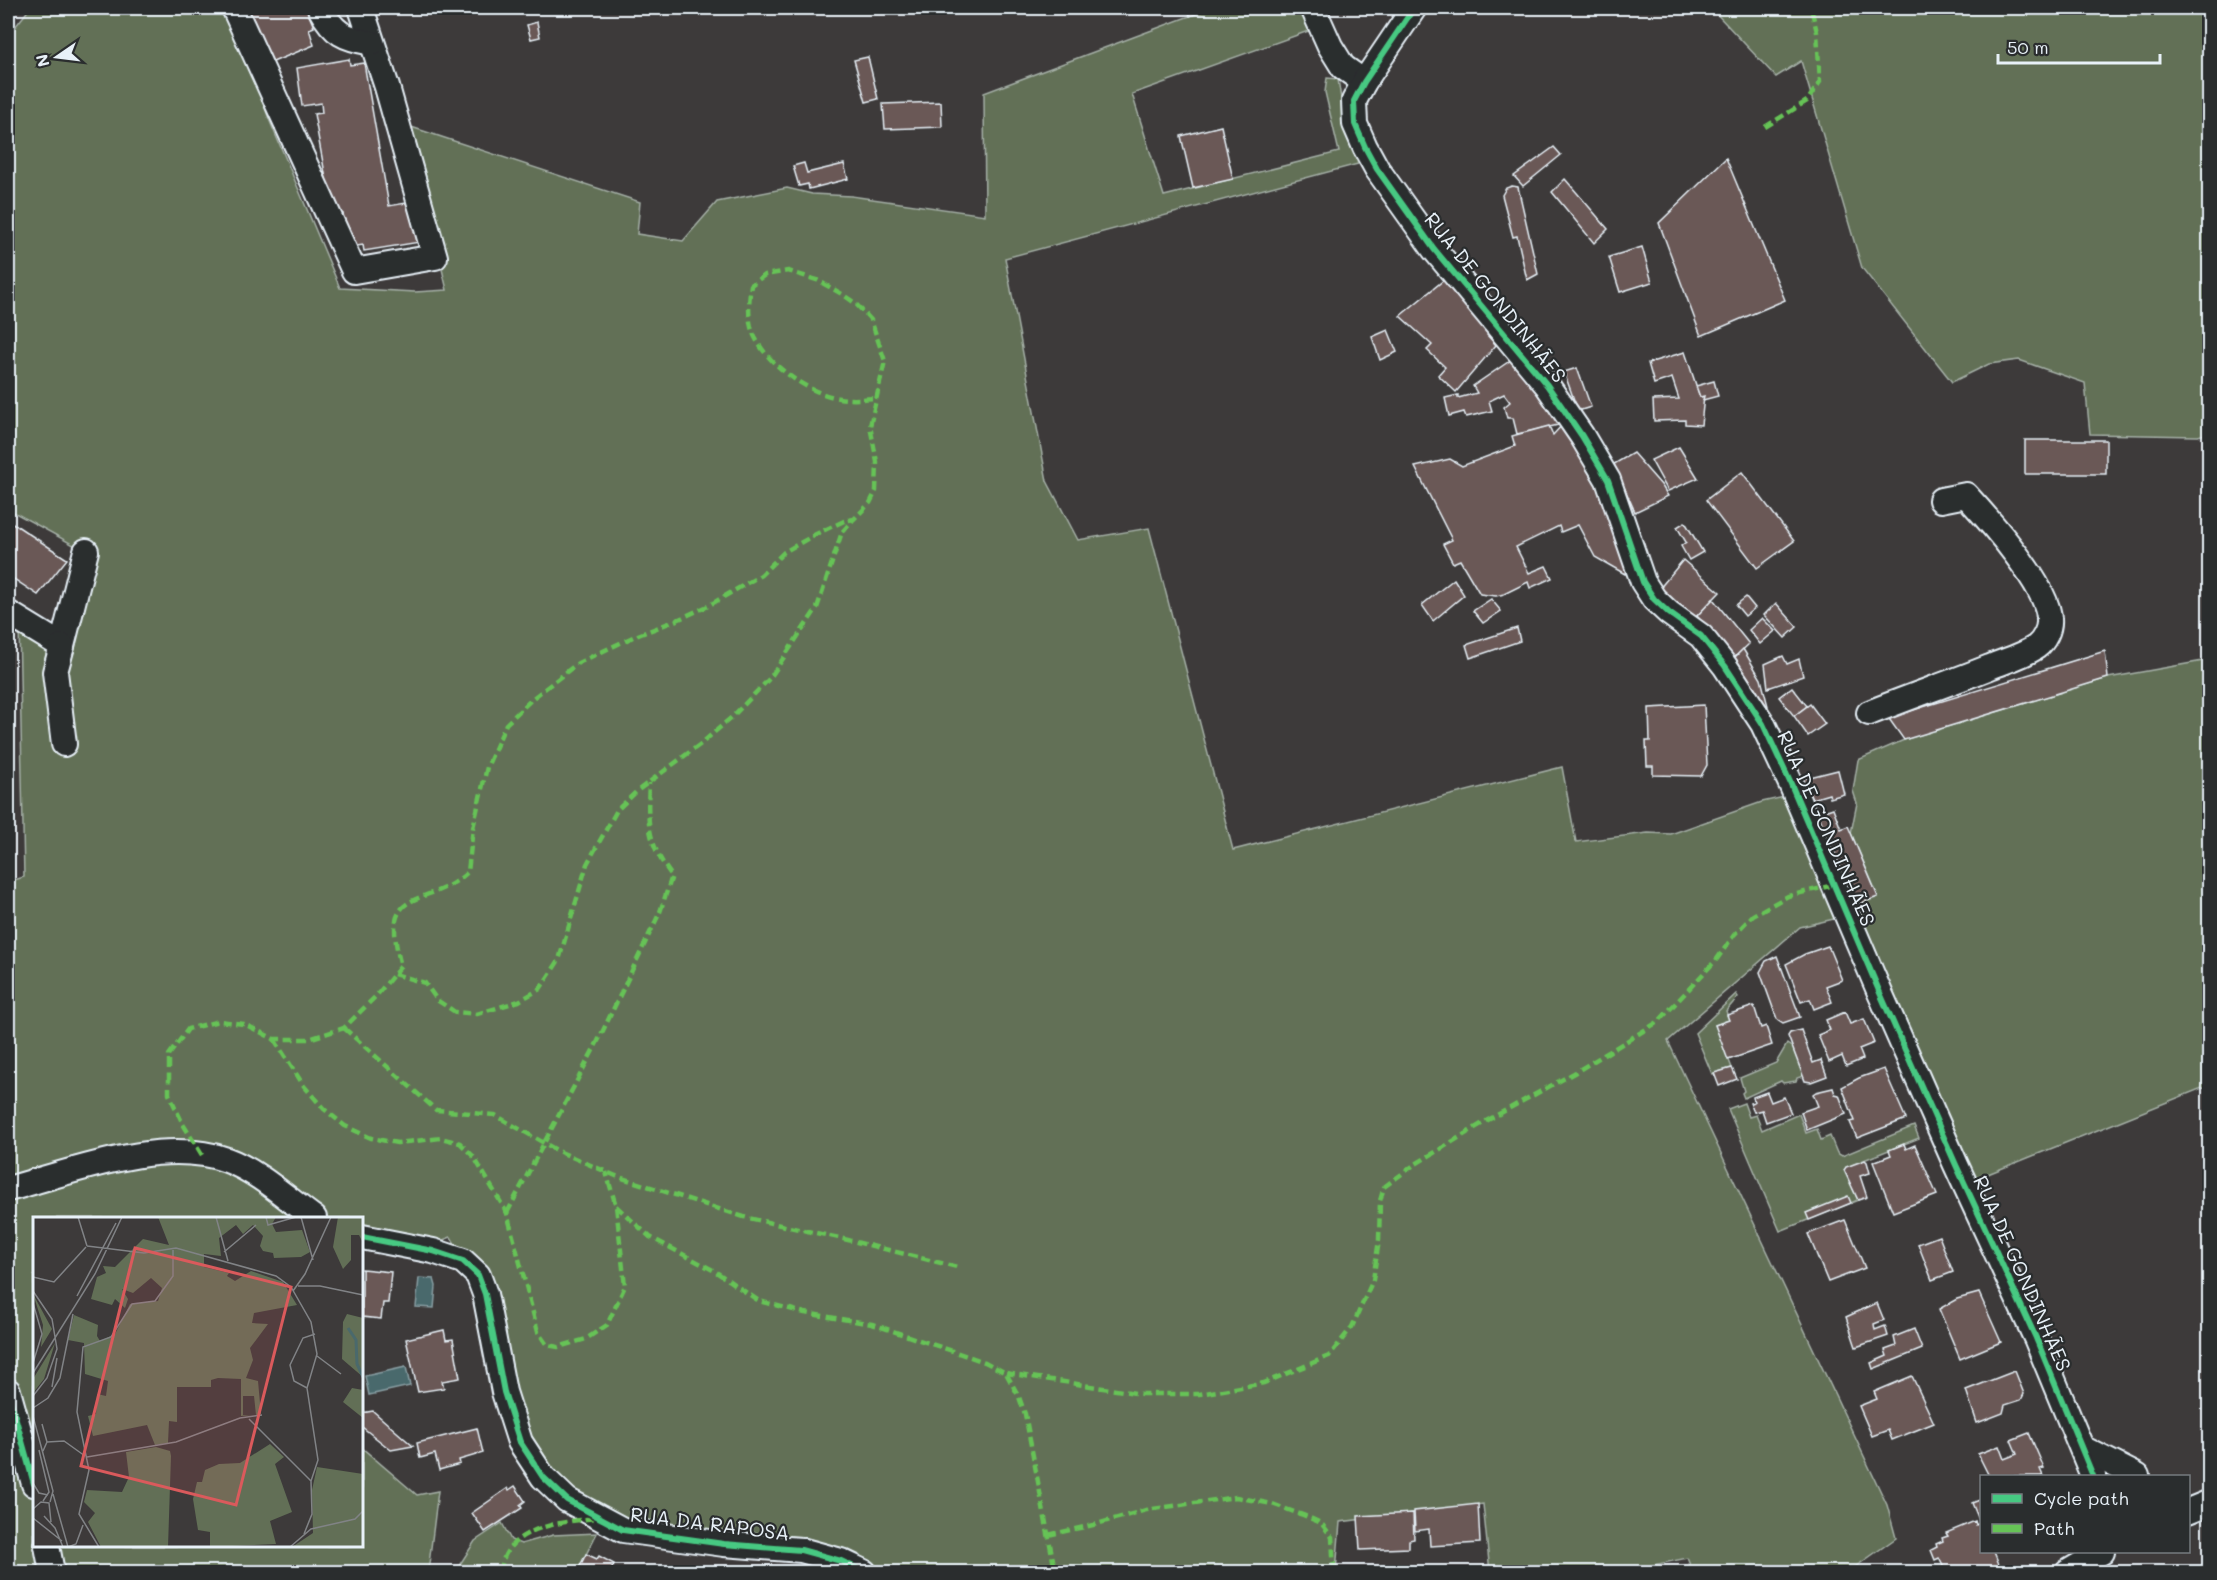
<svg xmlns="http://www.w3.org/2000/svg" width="2217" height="1580" font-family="Mali,sans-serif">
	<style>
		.green { fill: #626f56; stroke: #a5b0a7; stroke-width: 1.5 }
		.water { fill: #4a696c; stroke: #899fa4; stroke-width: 1.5 }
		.building { fill: #6a5856; stroke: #e8f1f8; stroke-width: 1.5 }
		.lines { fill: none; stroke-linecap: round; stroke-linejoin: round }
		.minor-casing { stroke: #e8f1f8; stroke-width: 28 }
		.minor { stroke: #2a2d2e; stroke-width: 24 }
		.quiet { stroke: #66c356; stroke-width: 4.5; stroke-dasharray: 9 4.5; stroke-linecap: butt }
		.cycleway-casing { stroke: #2a2d2e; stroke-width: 10 }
		.cycleway { stroke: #46c982; stroke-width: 6 }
		.labels { text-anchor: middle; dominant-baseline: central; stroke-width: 4.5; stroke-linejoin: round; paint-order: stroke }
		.street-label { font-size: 20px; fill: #e8f1f8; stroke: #2a2d2e }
		.inset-river { fill: none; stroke: #4a696c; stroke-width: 3 }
		.inset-road { fill: none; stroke: #818386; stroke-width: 1.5 }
		.view { fill: #da5a5c; fill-opacity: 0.15; stroke: #da5a5c; stroke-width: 3 }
		.inset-edge { fill: none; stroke: #e8f1f8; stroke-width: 3 }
	</style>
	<rect width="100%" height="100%" fill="#3d3a3a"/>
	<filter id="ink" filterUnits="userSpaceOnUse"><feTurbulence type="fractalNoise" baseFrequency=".0167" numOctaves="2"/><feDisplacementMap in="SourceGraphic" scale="12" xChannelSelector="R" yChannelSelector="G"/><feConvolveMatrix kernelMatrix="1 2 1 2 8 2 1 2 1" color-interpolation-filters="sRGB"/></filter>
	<g filter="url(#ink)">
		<g class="green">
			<polygon points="30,8 228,8 269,119 340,288 415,292 447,290 408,126 640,202 637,234 683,241 717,202 787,188 812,194 851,196 985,215 984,93 1211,8 1305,8 1314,29 1132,94 1164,196 1339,152 1325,92 1327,78 1338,79 1345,126 1358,164 1005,258 1047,481 1078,540 1149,528 1233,850 1562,767 1576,842 1648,833 1671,834 1762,802 1784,797 1838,918 1800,927 1668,1041 1887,1505 1896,1538 1848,1572 1693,1572 1687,1558 1620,1572 1490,1572 1483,1504 1340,1522 1336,1572 875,1572 616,1533 508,1426 491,1305 451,1237 430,1245 362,1233 362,1218 34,1218 34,1546 362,1546 362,1448 417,1495 438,1491 428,1572 8,1572 8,882 24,877 19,623 53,636 83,550 8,509 8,36"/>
			<polygon points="1711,8 2209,8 2209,433 2198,436 2090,434 2085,383 2019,360 1989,364 1952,382 1862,268 1801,61 1776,77"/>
			<polygon points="2209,660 2209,1089 2202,1088 1973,1180 1856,905 1878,896 1851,833 1857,803 1853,791 1858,760 1904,740 2108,678"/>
			<polygon points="1736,994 1738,997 1726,1011 1729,1020 1715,1025 1732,1068 1712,1074 1695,1033"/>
			<polygon points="1787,1044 1794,1049 1803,1076 1797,1078 1796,1081 1783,1083 1781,1081 1744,1098 1742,1093 1744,1091 1740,1078 1776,1063"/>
			<polygon points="1744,1103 1749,1117 1756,1115 1762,1130 1799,1114 1806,1133 1817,1129 1821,1140 1830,1136 1837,1153 1842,1156 1914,1126 1919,1138 1846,1167 1845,1170 1858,1200 1780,1231 1728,1109"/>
			<polygon points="502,1523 511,1540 521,1544 553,1535 597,1533 577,1572 455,1572 475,1541"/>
		</g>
		<g class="water">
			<polygon points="419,1278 434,1279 436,1286 434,1308 416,1307"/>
			<polygon points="406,1367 410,1386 369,1395 365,1376"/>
		</g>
		<g class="building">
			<polygon points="242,8 306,8 314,27 309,29 314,45 268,64"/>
			<polygon points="1188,8 1211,8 1190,16"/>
			<polygon points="537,22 540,37 531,39 527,25"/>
			<polygon points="868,57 878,99 866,102 854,60"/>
			<polygon points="349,59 350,65 364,63 389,206 412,202 420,242 364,251 363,245 350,247 343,214 333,217 314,114 322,113 321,103 302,106 297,68"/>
			<polygon points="941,102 942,127 885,129 883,104"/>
			<polygon points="1221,126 1233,179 1193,188 1181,136"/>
			<polygon points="1554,147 1561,155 1523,186 1514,176"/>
			<polygon points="1726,158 1785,300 1701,336 1659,223"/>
			<polygon points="804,163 807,173 844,164 848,179 809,189 808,184 799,186 793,166"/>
			<polygon points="1565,179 1608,229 1594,243 1552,192"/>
			<polygon points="1512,186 1518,187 1538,274 1527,280 1517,236 1513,237 1502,195 1506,188"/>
			<polygon points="1642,247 1652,282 1620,292 1609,257"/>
			<polygon points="1444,280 1450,283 1493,329 1487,335 1496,345 1456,392 1438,375 1445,367 1427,350 1432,345 1400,316"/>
			<polygon points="1388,330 1397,352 1380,360 1372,337"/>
			<polygon points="1685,352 1700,397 1704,396 1701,425 1685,424 1685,420 1654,421 1653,400 1679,399 1672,378 1654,384 1648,363"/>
			<polygon points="1514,358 1563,424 1517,434 1513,418 1507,418 1504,407 1510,402 1504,394 1489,401 1492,411 1466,417 1464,412 1449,416 1445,398 1458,395 1458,398 1477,393 1473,386"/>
			<polygon points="1577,368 1591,407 1578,411 1564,372"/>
			<polygon points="1714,381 1718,396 1703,400 1704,396 1700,397 1696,386"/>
			<polygon points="1563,424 1606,500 1627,566 1625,574 1595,557 1578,525 1561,532 1559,526 1516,547 1529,573 1546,566 1552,578 1530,588 1528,582 1504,594 1496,596 1480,594 1460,560 1453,563 1443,544 1452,540 1415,467 1450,459 1462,466 1515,446 1512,436 1549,426 1553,435"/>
			<rect x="2025" y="440" width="81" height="34"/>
			<polygon points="1679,447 1698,478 1668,491 1651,460"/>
			<polygon points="1633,453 1662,486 1668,496 1635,512 1614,464"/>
			<polygon points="1742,472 1794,541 1757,568 1706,500"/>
			<polygon points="8,520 67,559 38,595 8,575"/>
			<polygon points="1685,522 1703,552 1689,560 1681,546 1686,542 1677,527"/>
			<polygon points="1683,560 1720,592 1694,619 1659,589"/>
			<polygon points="1454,579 1464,595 1433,621 1422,605"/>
			<polygon points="1746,597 1755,608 1745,616 1736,605"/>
			<polygon points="1491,599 1501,611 1483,623 1473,611"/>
			<polygon points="1713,599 1749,644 1734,658 1697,616"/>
			<polygon points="1776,603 1797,627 1785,638 1764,615"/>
			<polygon points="1762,618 1775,631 1760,644 1749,630"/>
			<polygon points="1517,628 1520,641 1470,658 1466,645"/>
			<polygon points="1743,649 1761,679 1768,706 1762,709 1734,658"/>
			<polygon points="2105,651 2108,678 1904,740 1887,716 1904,708 1907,712"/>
			<polygon points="1783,656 1787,664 1799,659 1803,676 1768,688 1765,664"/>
			<polygon points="1792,687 1807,706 1794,716 1779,697"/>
			<polygon points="1810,704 1825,724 1808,736 1794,716"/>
			<polygon points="1704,705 1707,765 1701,776 1653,775 1653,766 1647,766 1646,741 1650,741 1649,708"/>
			<polygon points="1838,770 1844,794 1830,798 1829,794 1809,800 1802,779"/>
			<polygon points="1833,808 1841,829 1848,826 1878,897 1856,905 1816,814"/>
			<polygon points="1828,946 1842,980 1826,986 1832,1002 1814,1009 1810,999 1801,1002 1786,964 1805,954"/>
			<polygon points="1777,956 1800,1017 1783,1023 1777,1019 1760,972 1766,961"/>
			<polygon points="1754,1006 1761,1028 1766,1026 1772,1045 1728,1060 1715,1025 1729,1020 1727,1015"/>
			<polygon points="1845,1012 1850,1024 1864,1019 1874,1043 1859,1049 1863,1059 1846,1066 1842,1056 1829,1062 1818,1035 1830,1030 1826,1020"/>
			<polygon points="1801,1030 1813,1063 1821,1060 1827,1076 1811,1082 1805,1081 1788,1036 1790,1033"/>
			<polygon points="1732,1068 1737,1079 1719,1086 1714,1073"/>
			<polygon points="1884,1069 1906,1119 1857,1138 1850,1122 1855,1121 1842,1087 1859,1078"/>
			<polygon points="1833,1088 1835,1094 1839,1095 1846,1114 1807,1130 1801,1112 1818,1106 1813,1094 1816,1092"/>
			<polygon points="1767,1092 1771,1102 1784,1097 1791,1113 1766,1122 1762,1110 1754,1112 1750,1103 1754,1102 1753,1097"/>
			<polygon points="1904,1144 1906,1149 1915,1145 1937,1195 1893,1212 1873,1162 1891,1155 1889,1150"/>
			<polygon points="1865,1160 1867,1162 1870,1173 1860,1176 1867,1197 1858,1200 1844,1170 1846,1167"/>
			<polygon points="1848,1196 1851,1203 1809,1220 1806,1213"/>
			<polygon points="1845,1220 1865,1268 1828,1282 1808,1234"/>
			<polygon points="1939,1236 1953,1272 1932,1280 1918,1244"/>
			<polygon points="362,1269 391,1272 388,1303 383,1303 381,1319 362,1317"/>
			<polygon points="1979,1293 2001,1342 1960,1359 1939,1309 1957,1299"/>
			<polygon points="1877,1303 1884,1320 1874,1324 1875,1330 1885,1326 1888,1336 1856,1347 1846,1317"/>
			<polygon points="1914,1329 1922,1349 1873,1369 1871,1363 1887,1356 1885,1350 1896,1346 1894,1337"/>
			<polygon points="444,1330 446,1340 453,1339 460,1378 442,1381 444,1388 418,1392 406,1339"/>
			<polygon points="2015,1371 2024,1394 2021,1400 2005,1405 2003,1413 1977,1423 1966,1390"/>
			<polygon points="1912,1376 1934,1423 1892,1440 1888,1430 1872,1436 1859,1406 1877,1399 1874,1392"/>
			<polygon points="373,1411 413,1446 391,1450 362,1427 362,1413"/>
			<polygon points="477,1428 483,1453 459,1460 460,1464 439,1470 435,1454 420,1458 417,1443"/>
			<polygon points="2029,1433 2044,1468 2040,1469 2043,1476 1989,1476 1978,1454 1999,1446 2004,1459 2017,1454 2011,1440"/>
			<polygon points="515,1486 525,1501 520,1505 522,1508 485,1532 472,1513 508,1488 509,1490"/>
			<polygon points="1982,1499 1982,1527 1972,1503"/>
			<polygon points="1478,1504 1480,1543 1430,1546 1429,1529 1415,1531 1414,1511"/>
			<polygon points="1413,1513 1414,1539 1409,1540 1409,1548 1360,1550 1358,1516"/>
			<polygon points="1975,1521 1976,1525 1980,1523 1982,1527 1982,1552 1994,1552 2001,1569 1996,1571 1997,1572 1946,1572 1939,1558 1935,1560 1931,1550 1937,1547 1936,1544 1943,1541 1942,1538 1948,1536 1946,1533"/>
			<polygon points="586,1554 597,1559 599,1556 614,1564 610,1572 577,1572"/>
		</g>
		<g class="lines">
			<g class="minor-casing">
				<g id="minor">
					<polyline points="234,8 354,271 435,257 387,87 361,8"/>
					<path d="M320,8C334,34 344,38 372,43"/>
					<polyline points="1313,8 1330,46 1343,67 1364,82"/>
					<polyline points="1414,8 1364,82 1354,101 1355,124 1365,147 1377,169 1434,249 1547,385 1582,436 1608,480 1643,582 1654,599 1669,613 1701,636 1725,666 1763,724 1791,784 1880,993 1956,1165 2036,1338 2093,1476"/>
					<polyline points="8,613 62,646 86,551"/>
					<polyline points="62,646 55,672 64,744"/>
					<path d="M1869,713C1909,697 1950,683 1990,667C2004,661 2023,656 2036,647C2044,641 2050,629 2049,619C2049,587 1988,519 1966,495L1941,500"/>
					<path d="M8,1189C72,1172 161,1136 227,1160C259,1172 286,1198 314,1218"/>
					<polyline points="362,1237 433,1251 463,1261 478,1275 485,1294 504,1392 520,1442 543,1477 567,1500 623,1530 724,1544 801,1550 841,1561 864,1572"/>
					<polyline points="8,1391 34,1484"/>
					<polyline points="2082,1448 2137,1476"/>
					<polyline points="2188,1511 2210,1502"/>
					<polyline points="47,1546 52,1572"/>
					<polyline points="2068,1572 2102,1552"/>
				</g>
			</g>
			<use href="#minor" class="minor"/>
			<g class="quiet">
				<polyline points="1765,127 1807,101 1820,82 1817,32 1811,8"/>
				<polyline points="394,974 425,983 437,1000 455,1012 477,1014 519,1001 540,989 559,960 587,864 617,810 637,791 702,743 733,716 770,678 817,608 842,532 853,520"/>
				<polyline points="344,1028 436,1110 495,1115 558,1151 616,1176 744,1217 848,1240 957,1267"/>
				<polyline points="274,1039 304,1086 324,1109 345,1126 371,1138 397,1143 441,1138 460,1143 474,1157 507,1213 538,1332 547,1345 558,1347 586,1339 607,1325 625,1286 616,1206 606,1172"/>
				<path d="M202,1155L183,1124L169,1094V1055L188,1029L219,1021L244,1024L274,1039H309L344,1028L376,996L401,966C378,881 426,911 468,872L473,828L487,767L506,724L533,698L578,663L633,637L677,620L708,606L761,575L784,552L816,534L844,521L854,519L870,503L876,491L877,462L870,426L885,361L871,320L855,303L842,294L817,280L788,271L765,275L751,285C749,299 748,314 751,327C760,360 806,393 839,398C851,400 864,399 876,398"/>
				<polyline points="616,1206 650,1237 713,1270 759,1301 805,1313 872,1324 985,1362 1006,1373 1019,1397 1025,1414 1053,1560 1057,1572"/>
				<path d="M507,1213L598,1041L660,912L672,876C647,843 647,822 649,783"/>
				<polyline points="1006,1373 1142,1394 1199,1394 1264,1383 1329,1356 1352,1327 1373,1280 1379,1240 1380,1201 1384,1187 1414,1165 1488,1120 1574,1073 1658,1022 1717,959 1734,935 1753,915 1788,896 1834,885"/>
				<polyline points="1048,1535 1093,1525 1146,1510 1236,1497 1272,1504 1303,1515 1321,1523 1332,1537 1334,1572"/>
				<path d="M501,1572C503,1527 562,1522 596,1518"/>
			</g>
			<g class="cycleway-casing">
				<g id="cycleway">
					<polyline points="1414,8 1364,82 1354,101 1355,124 1365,147 1377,169 1434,249 1547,385 1582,436 1608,480 1643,582 1654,599 1669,613 1701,636 1725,666 1763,724 1791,784 1880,993 1956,1165 2036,1338 2093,1476"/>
					<polyline points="362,1237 433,1251 463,1261 478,1275 485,1294 504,1392 520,1442 543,1477 567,1500 623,1530 724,1544 801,1550 841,1561 864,1572"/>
					<polyline points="8,1391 34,1484"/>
				</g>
			</g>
			<use href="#cycleway" class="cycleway"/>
		</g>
	</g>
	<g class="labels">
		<g class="street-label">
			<text transform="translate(1496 297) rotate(51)">RUA DE GONDINHÃES</text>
			<text transform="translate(1827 828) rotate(66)">RUA DE GONDINHÃES</text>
			<text transform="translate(2023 1273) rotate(66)">RUA DE GONDINHÃES</text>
			<text transform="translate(710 1523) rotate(7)">RUA DA RAPOSA</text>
		</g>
	</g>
	<g transform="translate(33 1217)">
		<rect width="330" height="330" fill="#3d3a3a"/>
		<path d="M125,0H243L239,7L243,15L269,13L277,35L268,40L241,41L240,36L230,34L227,29L230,19L220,8L210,17L203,8L186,21L188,39L171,37V50L196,56L194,59L202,64L218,54L250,65L264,88L221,96L219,106L235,107L217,131L220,143L213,161L225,164L228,197L223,198L221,179H210V198H218L208,199V162L185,161L178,163V170H144V205L136,204L135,226L122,228L114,208L60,219L55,199L63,197L64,177L73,179L75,164L52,157L51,126L35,123L41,98L65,108L64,119L67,124L82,117L97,87L125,84L129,71L118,61L100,76L89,72L95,82L92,91L82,82L79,88L58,82L64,60L73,56L70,49L82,50L110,22L136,28ZM305,0H330V26L326,18H318V43L310,52L300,30ZM0,77L19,112L8,130L10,108ZM314,97L330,101V160L309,142L310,105ZM22,126L11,162L0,176V162ZM319,171L330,173V201L310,185ZM237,227L251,240L242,247L259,295L237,304L243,327L177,330V315L165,313L160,282L164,265H169L172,253L186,247L207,246ZM123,230L137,234L138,239L135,330H68L55,305L62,296L51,285L54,273L89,275L96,260L93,235ZM284,250L330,257V330H259L280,316L279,273Z" fill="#626f56"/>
		<path class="inset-river" d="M315,111L323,123L324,147L330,160"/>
		<path class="inset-road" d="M45,0L54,29M183,0L195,44M233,0L235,8L263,0M268,0L280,43M54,29L111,36L143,31L243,59L258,70L278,105L284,137L274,171L285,243L278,264L279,297L271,317M191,35L223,8M0,60L21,65L53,30M265,69H287L330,78M0,74L19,102L24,132L14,161L0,179M260,74L272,57L298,0M44,79L83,6M0,86L9,117L0,146M284,139L308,157M0,156L62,57L89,0M19,170L24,141M274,171L261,164L257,148L270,121L282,117M0,191L15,181L27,161L40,97M0,199L20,274L17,285M216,202L278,264M9,207L14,225L10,234M14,225L31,224L52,239M6,233L16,275L10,284M54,240L143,225L207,201L229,198M0,266L6,276L15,278M20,277L35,330M0,292L8,285L16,286L18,305M11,299L22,311L30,330M0,301L29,324M35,330L43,327L50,308M66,330L46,297L56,253L44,195L50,130L78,120L99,87L122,84L140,59V31M257,330L278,312L322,302L330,294"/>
		<path class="view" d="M102,31L258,70L203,288L48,249Z"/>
		<rect width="330" height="330" class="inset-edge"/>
	</g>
	<rect width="2217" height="1580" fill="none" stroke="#2a2d2e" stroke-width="30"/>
	<rect x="15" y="15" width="2187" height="1550" fill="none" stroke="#e8f1f8" stroke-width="2" filter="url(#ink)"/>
	<rect x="1980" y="1475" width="210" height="78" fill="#2a2d2e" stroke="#767b7f" stroke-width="1.5"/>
	<rect x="1992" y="1494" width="30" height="9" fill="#46c982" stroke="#767b7f" stroke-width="1.5"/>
	<text x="2034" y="1505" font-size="18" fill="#e8f1f8">Cycle path</text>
	<rect x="1992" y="1524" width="30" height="9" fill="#66c356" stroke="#767b7f" stroke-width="1.5"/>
	<text x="2034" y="1535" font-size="18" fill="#e8f1f8">Path</text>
	<g transform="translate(57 57) rotate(256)" stroke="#2a2d2e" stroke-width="4.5" paint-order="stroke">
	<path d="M0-4.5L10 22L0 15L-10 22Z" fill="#e8f1f8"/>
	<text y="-9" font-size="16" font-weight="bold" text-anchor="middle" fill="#e8f1f8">N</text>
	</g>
	<path d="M1998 54v9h162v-9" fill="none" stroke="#e8f1f8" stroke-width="3"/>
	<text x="2007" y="54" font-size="18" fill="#e8f1f8" stroke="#2a2d2e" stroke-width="4.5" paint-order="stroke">50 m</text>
</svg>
